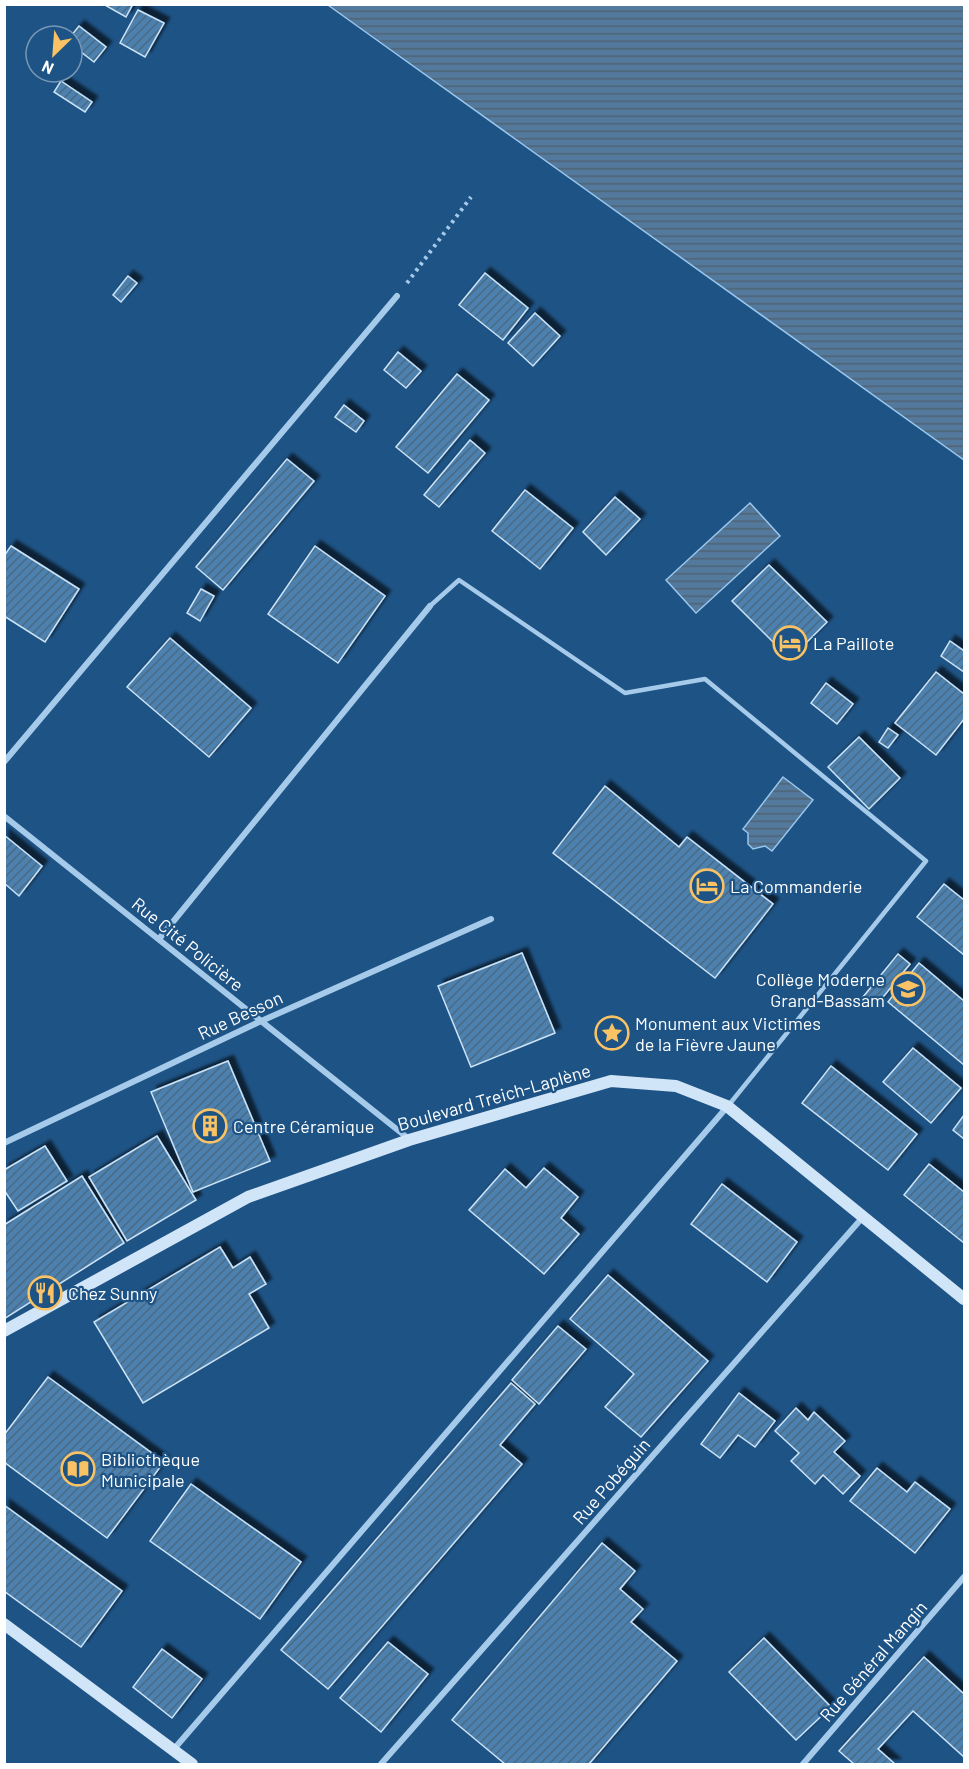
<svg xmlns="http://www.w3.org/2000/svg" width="969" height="1769" font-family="Barlow,sans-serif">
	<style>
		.water { fill: url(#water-rules); stroke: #99c6ec; stroke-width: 1.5 }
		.building { fill: url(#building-hatch); stroke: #cbe3f7; stroke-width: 1.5; filter: url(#shadow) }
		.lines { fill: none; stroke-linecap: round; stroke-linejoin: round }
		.path { stroke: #a6caea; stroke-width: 4; stroke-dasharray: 3 4.5; stroke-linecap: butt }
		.lane { stroke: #a6caea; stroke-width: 4.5 }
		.street { stroke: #a6caea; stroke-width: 6 }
		.secondary { stroke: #d1e5f8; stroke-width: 12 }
		.labels { text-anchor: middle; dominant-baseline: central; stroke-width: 4.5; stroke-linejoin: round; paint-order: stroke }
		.poi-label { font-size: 18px; fill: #fff; stroke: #1e5385; text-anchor: start }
		.street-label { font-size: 18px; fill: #fff; stroke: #1e5385 }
	</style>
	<defs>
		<pattern id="water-rules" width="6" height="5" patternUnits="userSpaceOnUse" patternTransform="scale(1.5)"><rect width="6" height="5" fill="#53799d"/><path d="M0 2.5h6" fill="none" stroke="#506274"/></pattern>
		<pattern id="building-hatch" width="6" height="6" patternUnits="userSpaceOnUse" patternTransform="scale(1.5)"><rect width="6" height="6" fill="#4b80af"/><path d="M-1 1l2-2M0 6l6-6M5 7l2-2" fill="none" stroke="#4b6982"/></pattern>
		<filter id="shadow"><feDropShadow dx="5.5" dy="-5.5" stdDeviation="1.5" flood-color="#0009"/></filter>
	</defs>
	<rect width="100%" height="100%" fill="#1e5385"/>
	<g class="water">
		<polygon points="328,5 964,5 964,460 360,28"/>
		<polygon points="750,503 780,536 696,613 666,580"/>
		<polygon points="783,777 813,800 772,851 765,846 753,849 748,844 748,833 743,829"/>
	</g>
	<g class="building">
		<polygon points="103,4 133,4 126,17"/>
		<polygon points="138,10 164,23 145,57 120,43"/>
		<polygon points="79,26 106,47 94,62 72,45 71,36"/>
		<polygon points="61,81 92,102 85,112 54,92"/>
		<polygon points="485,273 528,308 503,340 459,305"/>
		<polygon points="128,276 137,283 121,302 113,295"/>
		<polygon points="535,313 560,336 533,366 508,343"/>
		<polygon points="398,352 421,371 406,388 384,370"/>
		<polygon points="457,374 489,400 428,473 396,447"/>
		<polygon points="344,405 364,421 356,432 335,417"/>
		<polygon points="470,440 485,453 439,507 424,495"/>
		<polygon points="287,459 314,481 223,590 196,567"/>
		<polygon points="525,490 573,528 540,569 492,531"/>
		<polygon points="615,497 640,519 606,555 583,532"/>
		<polygon points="11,546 79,589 45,642 4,616 4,556"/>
		<polygon points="315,546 385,596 338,663 268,614"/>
		<polygon points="769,565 827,622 790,659 732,601"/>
		<polygon points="201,589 214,596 200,621 187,613"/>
		<polygon points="170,638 251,708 209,757 127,687"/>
		<polygon points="950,641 964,651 964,672 941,656"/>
		<polygon points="936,672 964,694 964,719 936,755 895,723"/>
		<polygon points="826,683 853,704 837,724 811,703"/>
		<polygon points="888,728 898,735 888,748 879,742"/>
		<polygon points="859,737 900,778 869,809 828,767"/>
		<polygon points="605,786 679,847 687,837 773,904 715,978 553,853"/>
		<polygon points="4,835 42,866 19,896 4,883"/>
		<polygon points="944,884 964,900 964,955 917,917"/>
		<polygon points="522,953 555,1033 471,1067 438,986"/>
		<polygon points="898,954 910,964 875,1007 863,997"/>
		<polygon points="919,963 964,1001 964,1065 888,1002"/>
		<polygon points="913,1048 961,1088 931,1123 883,1082"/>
		<polygon points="228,1061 270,1161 193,1192 151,1092"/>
		<polygon points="831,1066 917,1134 888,1170 802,1103"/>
		<polygon points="964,1115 964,1139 953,1130"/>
		<polygon points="157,1136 196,1200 127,1241 89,1177"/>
		<polygon points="45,1146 67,1181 18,1211 4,1190 4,1170"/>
		<polygon points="929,1164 964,1192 964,1243 904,1195"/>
		<polygon points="544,1168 578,1197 561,1218 579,1234 544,1274 469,1210 505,1169 526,1188"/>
		<polygon points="82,1176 124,1243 4,1319 4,1225"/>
		<polygon points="722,1184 797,1242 767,1282 691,1224"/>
		<polygon points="220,1247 233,1268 250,1257 266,1284 249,1294 269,1328 143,1403 94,1322"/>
		<polygon points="608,1275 708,1361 641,1437 605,1407 634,1374 570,1319"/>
		<polygon points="558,1326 586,1349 539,1404 512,1380"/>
		<polygon points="48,1377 164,1462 107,1538 4,1462 4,1435"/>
		<polygon points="511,1383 535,1404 500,1445 522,1464 328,1689 281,1650"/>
		<polygon points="739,1393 775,1421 755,1447 738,1435 720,1458 701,1444"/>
		<polygon points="796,1408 808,1420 814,1412 845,1441 834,1452 860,1476 843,1494 823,1475 815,1484 791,1461 799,1453 775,1431"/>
		<polygon points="877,1468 907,1492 915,1482 950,1509 915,1553 850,1501"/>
		<polygon points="191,1484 301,1562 260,1619 150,1541"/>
		<polygon points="4,1505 122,1591 81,1647 4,1591"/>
		<polygon points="602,1543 635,1571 620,1589 643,1609 631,1622 677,1661 589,1764 505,1764 452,1720"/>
		<polygon points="764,1638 831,1707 796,1740 729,1672"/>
		<polygon points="388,1642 428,1674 381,1732 340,1698"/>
		<polygon points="162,1649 202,1679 172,1718 133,1687"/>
		<polygon points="924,1657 964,1694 964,1757 913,1711 878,1749 895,1764 854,1764 839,1751"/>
	</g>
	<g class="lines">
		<polyline class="path" points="407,283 471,197"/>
		<polyline class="lane" points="430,606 459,580 625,693 705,679 926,861 728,1106"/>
		<g class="street">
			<polyline points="4,762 397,296"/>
			<polyline points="4,816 409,1139"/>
			<polyline points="159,939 430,606"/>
			<polyline points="4,1143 259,1022 491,919"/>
			<polyline points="174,1749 727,1107"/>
			<polyline points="381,1764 863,1217"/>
			<polyline points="803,1764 964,1577"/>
		</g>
		<g class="secondary">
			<polyline points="4,1331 248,1197 409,1140 611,1081 676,1086 727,1106 964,1299"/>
			<polyline points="4,1624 192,1764"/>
		</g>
	</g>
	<defs>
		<g id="hotel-ring" transform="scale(1.725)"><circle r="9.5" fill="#1e5385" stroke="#f9c265" stroke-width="1.5"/><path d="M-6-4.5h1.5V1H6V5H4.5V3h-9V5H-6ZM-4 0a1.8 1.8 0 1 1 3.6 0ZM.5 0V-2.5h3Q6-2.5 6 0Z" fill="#f9c265"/></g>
		<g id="school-ring" transform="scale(1.725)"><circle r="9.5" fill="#1e5385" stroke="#f9c265" stroke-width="1.5"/><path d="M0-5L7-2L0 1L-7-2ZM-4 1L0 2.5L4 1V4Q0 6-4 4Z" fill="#f9c265"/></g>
		<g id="sight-ring" transform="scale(1.725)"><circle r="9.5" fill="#1e5385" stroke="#f9c265" stroke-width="1.5"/><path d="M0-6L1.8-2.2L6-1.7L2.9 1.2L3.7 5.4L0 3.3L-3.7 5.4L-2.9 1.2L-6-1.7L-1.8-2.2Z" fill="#f9c265"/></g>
		<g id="building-ring" transform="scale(1.725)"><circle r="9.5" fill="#1e5385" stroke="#f9c265" stroke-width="1.5"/><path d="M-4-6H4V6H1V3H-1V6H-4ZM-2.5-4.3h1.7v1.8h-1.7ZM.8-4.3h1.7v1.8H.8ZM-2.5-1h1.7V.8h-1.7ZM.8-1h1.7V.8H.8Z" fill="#f9c265"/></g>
		<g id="restaurant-ring" transform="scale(1.725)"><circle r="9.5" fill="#1e5385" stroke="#f9c265" stroke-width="1.5"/><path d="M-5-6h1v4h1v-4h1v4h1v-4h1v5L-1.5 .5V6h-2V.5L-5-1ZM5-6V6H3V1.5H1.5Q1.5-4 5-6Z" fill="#f9c265"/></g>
		<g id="library-ring" transform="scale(1.725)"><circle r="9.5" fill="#1e5385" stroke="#f9c265" stroke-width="1.5"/><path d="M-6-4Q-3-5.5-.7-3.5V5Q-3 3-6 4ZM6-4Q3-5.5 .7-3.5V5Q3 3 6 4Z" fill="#f9c265"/></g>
	</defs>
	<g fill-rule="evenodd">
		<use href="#hotel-ring" x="790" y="643"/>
		<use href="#hotel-ring" x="707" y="886"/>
		<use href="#school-ring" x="908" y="989"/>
		<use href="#sight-ring" x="612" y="1033"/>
		<use href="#building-ring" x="210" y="1126"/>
		<use href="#restaurant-ring" x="45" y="1293"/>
		<use href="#library-ring" x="78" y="1469"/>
	</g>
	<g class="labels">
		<g class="poi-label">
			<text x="813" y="643">La Paillote</text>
			<text x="730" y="886">La Commanderie</text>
			<text x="885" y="979" text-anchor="end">Collège Moderne<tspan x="885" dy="21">Grand-Bassam</tspan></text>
			<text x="635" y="1023">Monument aux Victimes<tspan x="635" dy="21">de la Fièvre Jaune</tspan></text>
			<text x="233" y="1126">Centre Céramique</text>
			<text x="68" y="1293">Chez Sunny</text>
			<text x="101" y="1459">Bibliothèque<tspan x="101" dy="21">Municipale</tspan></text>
		</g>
		<g class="street-label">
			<text transform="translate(188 944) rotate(39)">Rue Cité Policière</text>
			<text transform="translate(240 1015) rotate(-25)">Rue Besson</text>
			<text transform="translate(494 1097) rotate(-16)">Boulevard Treich-Laplène</text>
			<text transform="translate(611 1481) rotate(-49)">Rue Pobéguin</text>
			<text transform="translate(873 1661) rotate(-49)">Rue Général Mangin</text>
		</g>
	</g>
	<rect width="969" height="1769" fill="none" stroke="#ffffff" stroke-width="12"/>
	<g transform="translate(54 54) rotate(205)"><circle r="28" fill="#1e5385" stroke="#7898b6" stroke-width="1.5"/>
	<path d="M0-4.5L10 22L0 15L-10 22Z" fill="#f9c265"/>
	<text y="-9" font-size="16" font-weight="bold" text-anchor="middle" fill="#ffffff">N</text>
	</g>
</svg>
